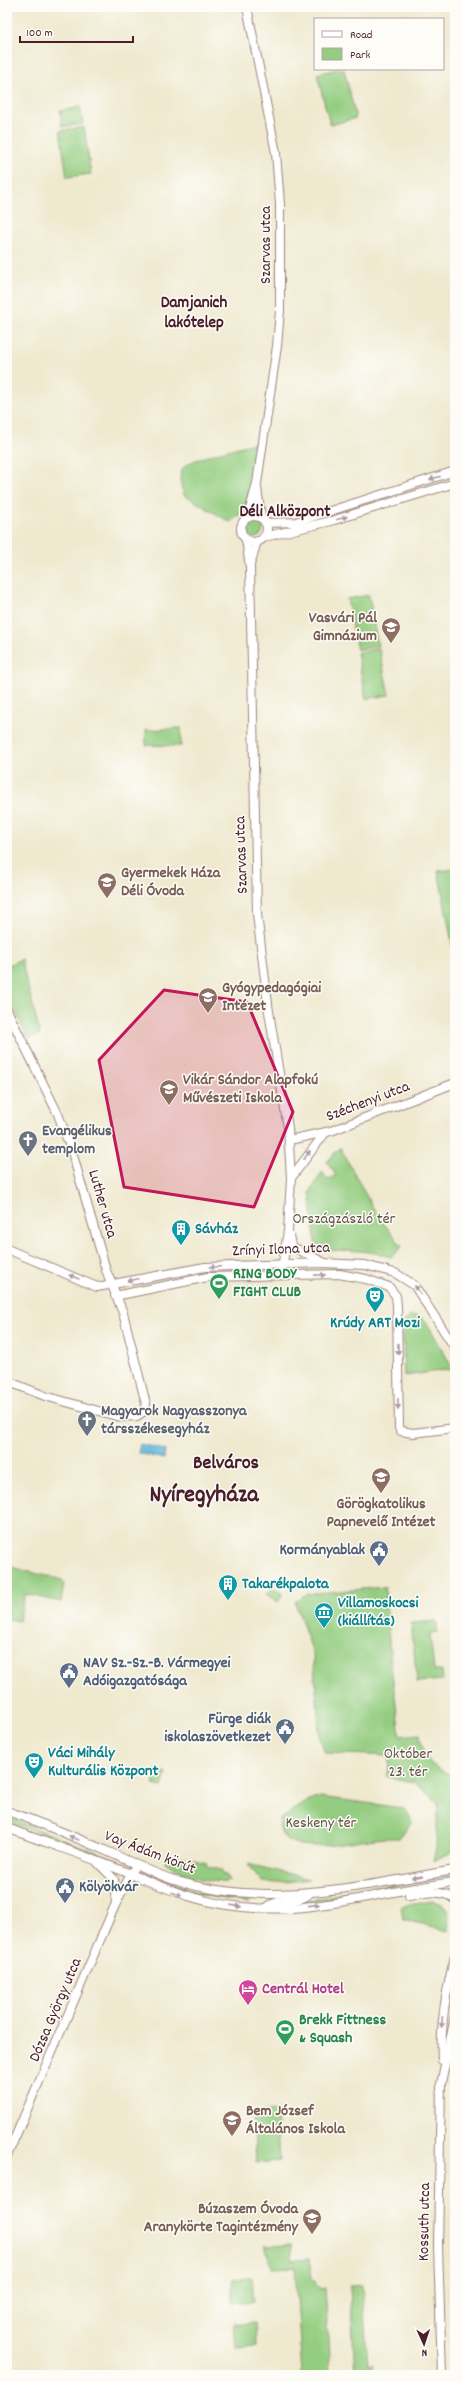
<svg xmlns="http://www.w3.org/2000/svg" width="462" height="2382" font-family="Dekko,sans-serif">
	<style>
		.green { fill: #94cd81; stroke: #6f7656 }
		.water { fill: #60b8dd; stroke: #556c84 }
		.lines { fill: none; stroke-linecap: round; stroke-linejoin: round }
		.tertiary-casing { stroke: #9c847d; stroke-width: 10 }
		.tertiary { stroke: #fff; stroke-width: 8 }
		.oneway { fill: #ae9aa0 }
		.marked { fill: #c2185b; fill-opacity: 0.2; stroke: #c2185b; stroke-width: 3; stroke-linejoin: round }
		.labels { text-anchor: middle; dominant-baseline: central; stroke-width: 3; stroke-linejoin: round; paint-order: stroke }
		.street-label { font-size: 16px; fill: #4a1f2b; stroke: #fdfcf7 }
		.education-label { font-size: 16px; font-weight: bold; fill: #785e54; stroke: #fdfcf7; text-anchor: start }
		.worship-label { font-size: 16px; font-weight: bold; fill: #5b616d; stroke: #fdfcf7; text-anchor: start }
		.park-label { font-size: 16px; fill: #605345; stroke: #fdfcf7 }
		.culture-label { font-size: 16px; font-weight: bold; fill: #0d838f; stroke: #fdfcf7; text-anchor: start }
		.leisure-label { font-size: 16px; font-weight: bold; fill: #27864d; stroke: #fdfcf7; text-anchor: start }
		.service-label { font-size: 16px; font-weight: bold; fill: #4e5e75; stroke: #fdfcf7; text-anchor: end }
		.hotel-label { font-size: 16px; font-weight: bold; fill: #b23c85; stroke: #fdfcf7; text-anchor: start }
		.neighbourhood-label { font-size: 17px; font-weight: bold; fill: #4a1f2b; stroke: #fdfcf7 }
		.district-label { font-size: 20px; font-weight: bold; fill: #4a1f2b; stroke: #fdfcf7 }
		.town-label { font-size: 24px; font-weight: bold; fill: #4a1f2b; stroke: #fdfcf7 }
	</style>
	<rect width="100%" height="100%" fill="#fdfcf7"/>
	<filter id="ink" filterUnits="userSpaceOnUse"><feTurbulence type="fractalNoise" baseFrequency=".025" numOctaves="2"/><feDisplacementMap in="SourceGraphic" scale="8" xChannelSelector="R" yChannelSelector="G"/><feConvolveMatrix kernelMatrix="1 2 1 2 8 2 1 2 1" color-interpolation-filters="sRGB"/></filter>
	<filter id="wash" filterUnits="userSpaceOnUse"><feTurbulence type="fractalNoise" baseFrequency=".012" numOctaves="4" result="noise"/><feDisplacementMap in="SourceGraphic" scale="16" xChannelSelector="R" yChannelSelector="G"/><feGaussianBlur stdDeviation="0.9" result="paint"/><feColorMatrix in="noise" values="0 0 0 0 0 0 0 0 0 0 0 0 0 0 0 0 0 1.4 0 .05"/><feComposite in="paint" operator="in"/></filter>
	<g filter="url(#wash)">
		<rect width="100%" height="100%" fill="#efe9cf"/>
		<g class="green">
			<polygon points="337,69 344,69 356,118 330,125 317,74"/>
			<polygon points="80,107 83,124 62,127 60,111"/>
			<polygon points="84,127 91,174 67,177 60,131"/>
			<path d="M258,442L246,510L230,522L184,495C181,486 177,476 184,467C191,458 244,446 258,442Z"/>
			<circle cx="254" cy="529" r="9"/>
			<polygon points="369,595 378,646 357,650 347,599"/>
			<polygon points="379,648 389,695 366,699 357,653"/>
			<polygon points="181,728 181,746 146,745 146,730"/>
			<polygon points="455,869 455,958 438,871"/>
			<polygon points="21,959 40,1034 28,1039 7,994 7,966"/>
			<path d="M340,1147L374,1210L402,1247L391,1257C366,1249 343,1250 316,1251L310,1192L322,1172L328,1180L336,1175L327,1162Z"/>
			<polygon points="410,1316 418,1316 426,1321 453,1369 404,1376 403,1323"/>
			<polygon points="7,1566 62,1580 64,1584 61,1602 25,1594 19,1621 7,1619"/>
			<path d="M385,1587L391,1666L400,1736L420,1734C423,1760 430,1767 455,1776V1851L433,1861L436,1849L438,1802L413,1782L388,1777L389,1756L325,1753L320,1740L313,1653L295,1602L306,1594Z"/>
			<polygon points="273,1589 283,1593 278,1602 266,1594"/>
			<polygon points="436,1621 438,1632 430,1633 434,1671 442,1671 443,1680 417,1682 411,1623"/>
			<polygon points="156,1770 166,1773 162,1787 153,1785"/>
			<path d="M320,1797L403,1808L408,1813L412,1822L399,1838C389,1838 378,1838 368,1840C346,1843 273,1860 280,1819L305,1803Z"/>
			<polygon points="12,1819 119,1861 119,1862 11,1823"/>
			<path d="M177,1856L207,1863L206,1866L221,1870L223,1875H226L230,1880C210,1886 181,1873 165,1862L166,1858L175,1861Z"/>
			<polygon points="248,1864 310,1879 279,1883 262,1882"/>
			<polygon points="454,1874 315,1902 296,1903 363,1889"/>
			<polygon points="147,1876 197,1892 230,1898 249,1898 249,1903 197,1894"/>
			<polygon points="433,1901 442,1903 449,1913 448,1931 403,1919 401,1906"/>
			<polygon points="455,1975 455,1994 448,2014 446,2012"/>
			<polygon points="277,2111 280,2161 256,2163 253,2113"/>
			<polygon points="291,2245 293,2260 309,2259 312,2278 320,2288 325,2287 330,2375 302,2375 295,2267 272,2268 265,2246"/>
			<polygon points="252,2278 254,2301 233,2303 232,2279"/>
			<polygon points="362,2285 368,2365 373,2364 371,2371 366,2374 355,2375 350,2286"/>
			<polygon points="255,2323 256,2347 236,2348 234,2324"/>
		</g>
		<polygon class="water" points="140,1444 165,1450 164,1459 138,1453"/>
	</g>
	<g filter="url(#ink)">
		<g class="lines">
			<g class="tertiary-casing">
				<g id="tertiary">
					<polyline points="247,7 276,153 280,204 280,311 277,346 257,483 248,517"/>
					<polyline points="257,488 261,517"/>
					<circle cx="254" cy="529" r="13"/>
					<polyline points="266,523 296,522 455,471"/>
					<polyline points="264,537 331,521 455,483"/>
					<polyline points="246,539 250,567 257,914 269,1012 288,1128 291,1178 288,1231 281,1275"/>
					<polyline points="251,562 257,541"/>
					<polyline points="7,1010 58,1114 72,1152 106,1270 123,1313 146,1404 143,1412 137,1416 120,1417 45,1396 7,1381"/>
					<polyline points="289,1140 331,1131 455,1083"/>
					<polyline points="291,1178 325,1133"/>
					<polyline points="289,1235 291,1246 323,1262"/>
					<polyline points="7,1249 97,1287 205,1267 323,1263 365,1265 395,1273 414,1285 455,1348"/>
					<polyline points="115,1296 208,1277 339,1274 366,1279 389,1287 396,1296 397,1306 399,1428 401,1431 413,1433 455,1428"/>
					<path d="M7,1811C42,1823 77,1838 111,1853C133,1863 154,1874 177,1881C270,1909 363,1885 455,1870"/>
					<path d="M7,1828C44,1842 81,1854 118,1869C162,1886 193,1902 242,1907C314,1915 384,1890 455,1882"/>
					<polyline points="98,1863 114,1879 116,1903"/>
					<path d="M409,1896C424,1893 443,1888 455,1900"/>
					<path d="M266,1908C281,1896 294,1905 308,1895"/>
					<path d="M442,2060C440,2022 446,1992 455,1956"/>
					<polyline points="7,2156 116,1903 133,1870"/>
					<polyline points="442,2375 438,2246 441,2084 455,2017"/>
				</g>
			</g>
			<use href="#tertiary" class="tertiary"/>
		</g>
		<defs><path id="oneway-solid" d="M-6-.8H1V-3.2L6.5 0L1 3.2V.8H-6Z"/></defs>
		<g class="oneway">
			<use href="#oneway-solid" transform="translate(435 478) rotate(162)"/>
			<use href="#oneway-solid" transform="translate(342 518) rotate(-16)"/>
			<use href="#oneway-solid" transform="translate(307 1155) rotate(-54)"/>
			<use href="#oneway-solid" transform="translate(215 1267) rotate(177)"/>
			<use href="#oneway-solid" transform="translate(320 1275) rotate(-1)"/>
			<use href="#oneway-solid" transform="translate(74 1277) rotate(-157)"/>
			<use href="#oneway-solid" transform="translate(133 1280) rotate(166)"/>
			<use href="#oneway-solid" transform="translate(418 1290) rotate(-127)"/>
			<use href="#oneway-solid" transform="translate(398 1349) rotate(89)"/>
			<use href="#oneway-solid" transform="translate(398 1404) rotate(90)"/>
			<use href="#oneway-solid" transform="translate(74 1838) rotate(-158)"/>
			<use href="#oneway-solid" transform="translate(417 1877) rotate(171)"/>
			<use href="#oneway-solid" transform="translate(177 1894) rotate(18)"/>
			<use href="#oneway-solid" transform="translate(314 1905) rotate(-6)"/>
			<use href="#oneway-solid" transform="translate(236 1906) rotate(8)"/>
			<use href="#oneway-solid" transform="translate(442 2022) rotate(94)"/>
		</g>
	</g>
	<path class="marked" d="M164,990L247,1002L293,1112L254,1207L124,1187L99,1060Z"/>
	<defs>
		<g id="school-pin" transform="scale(1)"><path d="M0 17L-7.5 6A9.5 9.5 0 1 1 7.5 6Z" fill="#8d6e63" stroke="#fdfcf7"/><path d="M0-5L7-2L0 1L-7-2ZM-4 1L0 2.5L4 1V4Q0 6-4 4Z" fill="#fff"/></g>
		<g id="church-pin" transform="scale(1)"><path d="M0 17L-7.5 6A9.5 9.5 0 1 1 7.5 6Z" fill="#6b7280" stroke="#fdfcf7"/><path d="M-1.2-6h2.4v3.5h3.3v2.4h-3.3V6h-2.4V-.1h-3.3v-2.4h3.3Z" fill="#fff"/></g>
		<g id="building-pin" transform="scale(1)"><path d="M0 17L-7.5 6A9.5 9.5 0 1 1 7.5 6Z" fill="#0f9aa8" stroke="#fdfcf7"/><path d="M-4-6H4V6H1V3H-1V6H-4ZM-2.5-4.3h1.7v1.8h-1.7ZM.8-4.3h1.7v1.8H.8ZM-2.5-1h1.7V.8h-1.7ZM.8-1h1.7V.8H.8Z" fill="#fff"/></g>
		<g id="stadium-pin" transform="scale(1)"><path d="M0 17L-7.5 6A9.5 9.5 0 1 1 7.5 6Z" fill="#2e9e5b" stroke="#fdfcf7"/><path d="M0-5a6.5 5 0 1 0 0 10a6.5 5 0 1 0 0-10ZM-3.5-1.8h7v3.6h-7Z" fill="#fff"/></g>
		<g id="theatre-pin" transform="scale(1)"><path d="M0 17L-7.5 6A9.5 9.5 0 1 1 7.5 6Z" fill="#0f9aa8" stroke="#fdfcf7"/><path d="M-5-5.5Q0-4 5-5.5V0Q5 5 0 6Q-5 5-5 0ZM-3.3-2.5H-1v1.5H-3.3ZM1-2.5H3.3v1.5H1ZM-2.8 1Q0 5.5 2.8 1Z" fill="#fff"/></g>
		<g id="university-pin" transform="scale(1)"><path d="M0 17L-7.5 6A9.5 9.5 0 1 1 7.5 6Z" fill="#8d6e63" stroke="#fdfcf7"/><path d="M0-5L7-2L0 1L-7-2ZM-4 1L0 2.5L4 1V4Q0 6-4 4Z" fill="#fff"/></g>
		<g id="civic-pin" transform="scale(1)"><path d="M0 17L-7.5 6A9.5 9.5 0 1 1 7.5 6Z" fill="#5c6f8a" stroke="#fdfcf7"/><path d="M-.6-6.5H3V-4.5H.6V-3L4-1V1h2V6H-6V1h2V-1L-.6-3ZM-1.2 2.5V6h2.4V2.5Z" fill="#fff"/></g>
		<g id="museum-pin" transform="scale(1)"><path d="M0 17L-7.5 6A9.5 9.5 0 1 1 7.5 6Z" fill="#0f9aa8" stroke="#fdfcf7"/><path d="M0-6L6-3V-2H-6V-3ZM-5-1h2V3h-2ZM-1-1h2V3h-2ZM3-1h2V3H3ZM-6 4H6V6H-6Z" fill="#fff"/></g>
		<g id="hotel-pin" transform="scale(1)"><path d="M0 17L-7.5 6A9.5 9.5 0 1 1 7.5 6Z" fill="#d1479c" stroke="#fdfcf7"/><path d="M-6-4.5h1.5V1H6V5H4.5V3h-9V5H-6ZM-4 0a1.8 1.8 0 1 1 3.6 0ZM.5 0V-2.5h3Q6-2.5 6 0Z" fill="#fff"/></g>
	</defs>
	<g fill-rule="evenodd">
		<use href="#school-pin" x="391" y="627"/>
		<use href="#school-pin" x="107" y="882"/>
		<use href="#school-pin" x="208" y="997"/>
		<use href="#school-pin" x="169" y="1089"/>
		<use href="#church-pin" x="28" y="1140"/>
		<use href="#building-pin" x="181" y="1229"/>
		<use href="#stadium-pin" x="219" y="1283"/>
		<use href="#theatre-pin" x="375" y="1296"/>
		<use href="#church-pin" x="87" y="1420"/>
		<use href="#university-pin" x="381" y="1477"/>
		<use href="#civic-pin" x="379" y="1550"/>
		<use href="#building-pin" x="228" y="1584"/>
		<use href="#museum-pin" x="324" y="1612"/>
		<use href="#civic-pin" x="69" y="1672"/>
		<use href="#civic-pin" x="285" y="1728"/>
		<use href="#theatre-pin" x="34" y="1762"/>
		<use href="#civic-pin" x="65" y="1887"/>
		<use href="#hotel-pin" x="248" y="1989"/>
		<use href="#stadium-pin" x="285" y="2029"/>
		<use href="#school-pin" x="232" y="2120"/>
		<use href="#school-pin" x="312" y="2218"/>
	</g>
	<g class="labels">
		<g class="street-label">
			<text transform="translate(266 245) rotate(-90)">Szarvas utca</text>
			<text transform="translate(242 855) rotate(-92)">Szarvas utca</text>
			<text transform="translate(368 1102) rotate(-21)">Széchenyi utca</text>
			<text transform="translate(102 1204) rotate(74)">Luther utca</text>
			<text transform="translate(281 1250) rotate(-2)">Zrínyi Ilona utca</text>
			<text transform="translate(150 1853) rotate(21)">Vay Ádám körút</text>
			<text transform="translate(56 2010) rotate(-67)">Dózsa György utca</text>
			<text transform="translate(425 2222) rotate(-89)">Kossuth utca</text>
		</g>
		<g class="education-label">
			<text x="377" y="618" text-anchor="end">Vasvári Pál<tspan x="377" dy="18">Gimnázium</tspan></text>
			<text x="121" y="873">Gyermekek Háza<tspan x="121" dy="18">Déli Óvoda</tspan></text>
			<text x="222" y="988">Gyógypedagógiai<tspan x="222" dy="18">Intézet</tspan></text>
			<text x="183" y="1080">Vikár Sándor Alapfokú<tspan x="183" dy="18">Művészeti Iskola</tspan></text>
			<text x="381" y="1504" text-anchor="middle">Görögkatolikus<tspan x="381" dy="18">Papnevelő Intézet</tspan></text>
			<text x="246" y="2111">Bem József<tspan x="246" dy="18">Általános Iskola</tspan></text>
			<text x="298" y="2209" text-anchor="end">Búzaszem Óvoda<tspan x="298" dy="18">Aranykörte Tagintézmény</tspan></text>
		</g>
		<g class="worship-label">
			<text x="42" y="1131">Evangélikus<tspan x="42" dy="18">templom</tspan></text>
			<text x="101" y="1411">Magyarok Nagyasszonya<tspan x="101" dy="18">társszékesegyház</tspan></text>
		</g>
		<g class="park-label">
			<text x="344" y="1219">Országzászló tér</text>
			<text x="408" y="1754">Október<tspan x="408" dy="18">23. tér</tspan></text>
			<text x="321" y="1823">Keskeny tér</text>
		</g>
		<g class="culture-label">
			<text x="195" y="1229">Sávház</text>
			<text x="375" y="1323" text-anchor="middle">Krúdy ART Mozi</text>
			<text x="242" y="1584">Takarékpalota</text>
			<text x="338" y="1603">Villamoskocsi<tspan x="338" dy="18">(kiállítás)</tspan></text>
			<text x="48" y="1753">Váci Mihály<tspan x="48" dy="18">Kulturális Központ</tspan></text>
		</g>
		<g class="leisure-label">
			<text x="233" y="1274">RING BODY<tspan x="233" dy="18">FIGHT CLUB</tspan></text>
			<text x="299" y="2020">Brekk Fittness<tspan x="299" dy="18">&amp; Squash</tspan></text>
		</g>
		<g class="service-label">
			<text x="365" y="1550">Kormányablak</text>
			<text x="83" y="1663" text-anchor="start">NAV Sz.-Sz.-B. Vármegyei<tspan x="83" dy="18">Adóigazgatósága</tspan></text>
			<text x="271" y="1719">Fürge diák<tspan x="271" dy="18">iskolaszövetkezet</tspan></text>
			<text x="79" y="1887" text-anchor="start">Kölyökvár</text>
		</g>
		<g class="hotel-label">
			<text x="262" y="1989">Centrál Hotel</text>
		</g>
		<g class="neighbourhood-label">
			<text x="194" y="304">Damjanich<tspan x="194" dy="20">lakótelep</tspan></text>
			<text x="285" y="513">Déli Alközpont</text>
		</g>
		<g class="district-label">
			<text x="226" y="1464">Belváros</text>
		</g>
		<g class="town-label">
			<text x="204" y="1496">Nyíregyháza</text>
		</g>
	</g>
	<rect width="462" height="2382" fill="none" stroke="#fdfcf7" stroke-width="24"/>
	<rect x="314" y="18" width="130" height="52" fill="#fdfcf7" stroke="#b5a4a5"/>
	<rect x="322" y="31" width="20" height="6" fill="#ffffff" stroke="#b5a4a5"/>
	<text x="350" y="38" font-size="12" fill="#4a1f2b">Road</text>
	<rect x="322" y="48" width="20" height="12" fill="#94cd81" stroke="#b5a4a5"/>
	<text x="350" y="58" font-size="12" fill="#4a1f2b">Park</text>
	<g transform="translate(424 2344) rotate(177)" stroke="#fdfcf7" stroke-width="3" paint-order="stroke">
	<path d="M0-3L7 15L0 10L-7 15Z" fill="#4a1f2b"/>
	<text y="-6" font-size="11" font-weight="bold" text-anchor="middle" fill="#4a1f2b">N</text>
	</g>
	<path d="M20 36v6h113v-6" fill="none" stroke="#4a1f2b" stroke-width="2"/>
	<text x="26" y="36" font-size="12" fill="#4a1f2b" stroke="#fdfcf7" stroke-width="3" paint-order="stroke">100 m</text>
</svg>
